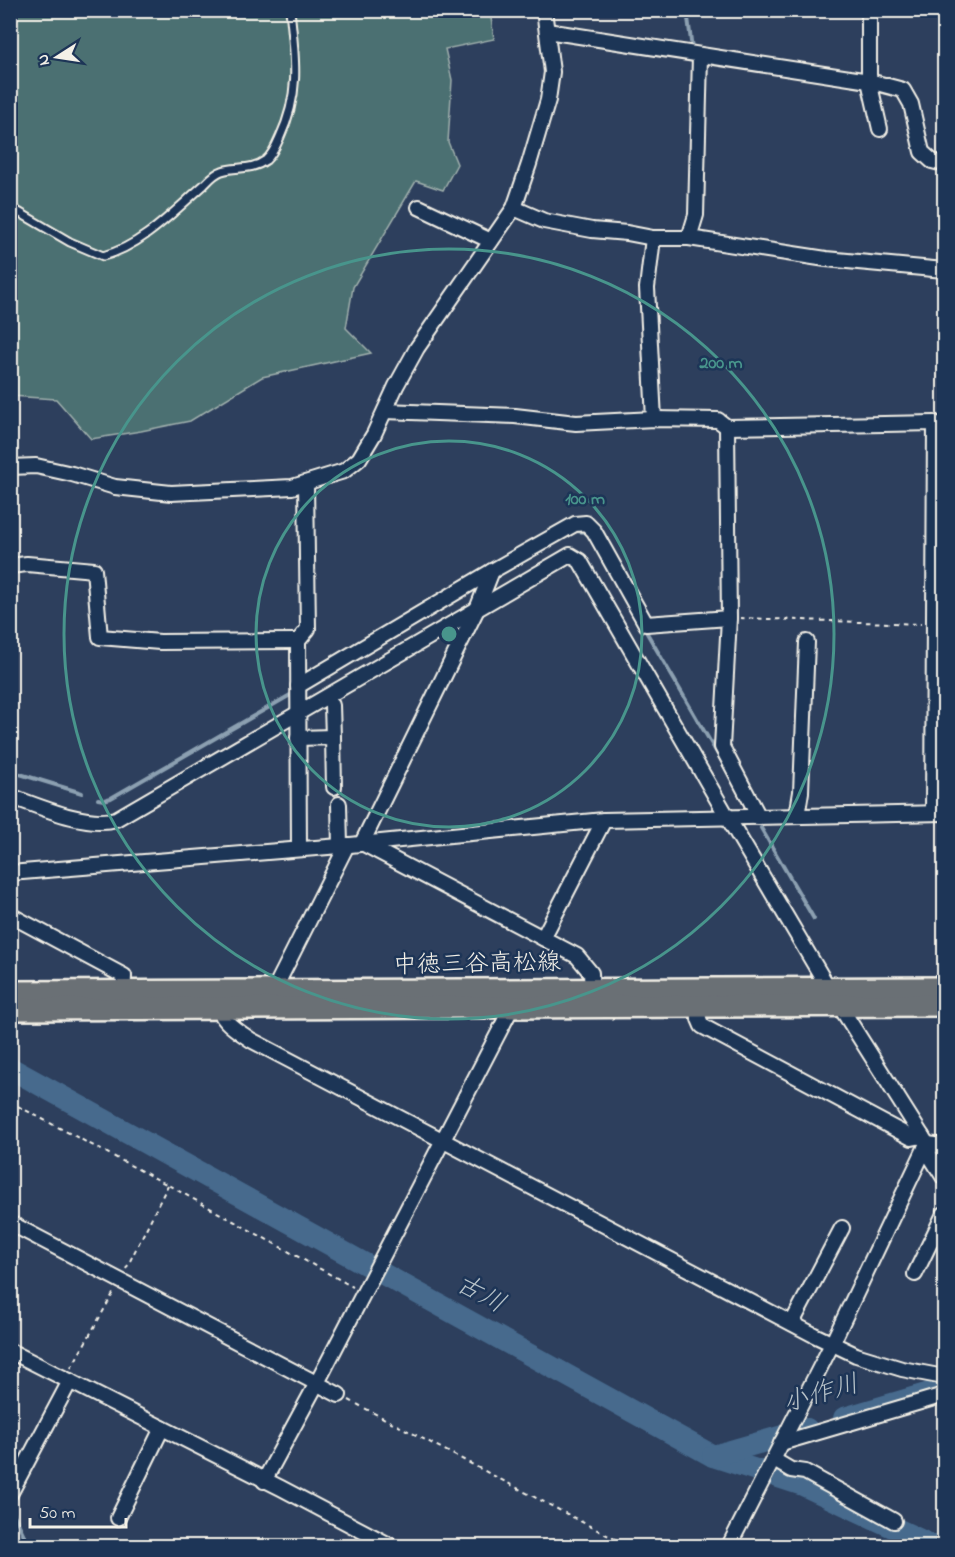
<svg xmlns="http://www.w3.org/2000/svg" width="955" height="1557" font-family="'Indie Flower','Klee One',sans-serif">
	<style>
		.green { fill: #4c7072; stroke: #a0b0ad; stroke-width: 1.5 }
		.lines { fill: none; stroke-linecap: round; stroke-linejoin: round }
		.stream { stroke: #8ca0b1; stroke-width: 4 }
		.river { stroke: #466a8d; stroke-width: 22 }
		.lane-casing { stroke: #f4f1e8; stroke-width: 11 }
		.street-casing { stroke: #f4f1e8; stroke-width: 18 }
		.primary-casing { stroke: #f4f1e8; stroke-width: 26 }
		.path { stroke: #f4f1e8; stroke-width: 2; stroke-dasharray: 4.5 4.5; stroke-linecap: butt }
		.lane { stroke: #1d3557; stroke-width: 7 }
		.street { stroke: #1d3557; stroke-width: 14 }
		.primary { stroke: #6b6f75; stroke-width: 21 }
		.ring { fill: none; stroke: #48958c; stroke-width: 3 }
		.labels { text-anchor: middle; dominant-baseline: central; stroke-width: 5; stroke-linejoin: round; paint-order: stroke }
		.street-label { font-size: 24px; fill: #f4f1e8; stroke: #1d3557 }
		.water-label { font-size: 26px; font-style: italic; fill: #b7c2c8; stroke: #1d3557 }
		.centre { fill: #48958c; stroke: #1d3557; stroke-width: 3 }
		.ring-label { font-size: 18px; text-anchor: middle; font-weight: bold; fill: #48958c; stroke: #1d3557; stroke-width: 5; stroke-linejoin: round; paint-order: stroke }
	</style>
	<rect width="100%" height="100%" fill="#2d3f5d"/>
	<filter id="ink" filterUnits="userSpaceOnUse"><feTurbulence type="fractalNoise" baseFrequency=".0167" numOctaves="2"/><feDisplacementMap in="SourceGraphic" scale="12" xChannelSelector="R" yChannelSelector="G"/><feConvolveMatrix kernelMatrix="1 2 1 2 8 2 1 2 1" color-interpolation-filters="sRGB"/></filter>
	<g filter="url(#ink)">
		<polygon class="green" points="10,11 490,11 494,39 445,49 452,80 448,142 457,164 443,190 416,181 353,287 346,328 371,353 262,377 190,421 141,431 91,439 56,399 11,396"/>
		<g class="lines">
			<g class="stream">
				<polyline points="687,10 692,49"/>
				<polyline points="576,531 585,532 590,537"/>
				<polyline points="644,628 728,772"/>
				<polyline points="10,771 82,793"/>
				<polyline points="98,799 104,800 111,798 292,694"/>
				<polyline points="761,828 814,919"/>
				<polyline points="10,1506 29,1546"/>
			</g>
			<g class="river">
				<polyline points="10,1068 713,1456 803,1485 933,1546"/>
				<polyline points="844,1418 936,1391"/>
				<polyline points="713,1456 807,1429"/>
			</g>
			<g class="lane-casing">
				<path id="lane" d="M10,207L70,242L103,256C142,246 174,211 204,185C209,180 215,173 222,171C236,166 251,171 266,160C273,154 277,144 280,137C301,92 295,57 290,10"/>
			</g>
			<g class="street-casing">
				<g id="street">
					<polyline points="869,10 869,81 880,129"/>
					<polyline points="547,31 869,81 903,90 911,104 922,152 932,161 944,164"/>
					<polyline points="419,207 491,241"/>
					<polyline points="514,208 544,221 592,230 627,233 653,238 689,238 826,259 944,270"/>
					<polyline points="653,238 647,288 654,419"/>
					<polyline points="689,238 696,215 700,56"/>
					<polyline points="385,411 515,416 576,423 654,419 718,420 727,427 935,423 933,813"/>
					<polyline points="727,427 729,618 722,747 759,817"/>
					<polyline points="10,467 36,466 72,474 115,487 171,493 292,487 344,471 359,459 374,434 396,386 417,348 514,208 529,164 548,100 552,72 544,10"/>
					<polyline points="10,566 27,564 94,570 100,637 160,642 298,641"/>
					<polyline points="492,571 477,609 362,843 577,956 591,973 592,995"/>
					<polyline points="298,686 492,571 575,524 586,523 594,531 646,624 729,618"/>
					<polyline points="332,705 333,737"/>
					<polyline points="298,738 333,737 334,787"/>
					<path d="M10,796C38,806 88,828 116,819L570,555L580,561L728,818L829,989L927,1144L832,1344L729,1546"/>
					<polyline points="339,804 340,846"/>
					<polyline points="797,816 801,792 807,642"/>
					<polyline points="299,849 298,641 308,629 306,483"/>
					<polyline points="10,873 340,846 604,820 944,813"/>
					<polyline points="10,915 124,976 123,997"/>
					<polyline points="543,938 604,820"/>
					<polyline points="278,992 278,982 347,845"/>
					<polyline points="698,1000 699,1019 702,1026 912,1138 922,1136"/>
					<path d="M218,1002C219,1021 237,1030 251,1040L814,1335L856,1355L902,1369L944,1377"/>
					<polyline points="927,1144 944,1146"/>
					<polyline points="925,1148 944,1178"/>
					<polyline points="10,1223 339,1395"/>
					<polyline points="915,1274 944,1214"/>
					<polyline points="792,1323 842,1228"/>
					<polyline points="10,1351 281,1488 391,1546"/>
					<polyline points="781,1443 944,1395"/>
					<polyline points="774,1460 791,1470 805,1472 894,1521"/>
					<polyline points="264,1481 317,1383 514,1003"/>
					<polyline points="10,1494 70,1381"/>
					<polyline points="118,1518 162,1428"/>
				</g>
			</g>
			<g class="primary-casing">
				<g id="primary">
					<polyline points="10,992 944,988"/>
					<polyline points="10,1009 944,1005"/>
				</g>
			</g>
			<g class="path">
				<polyline points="740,618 921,624"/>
				<polyline points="10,1102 168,1185 353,1287"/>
				<polyline points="126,1269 168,1185"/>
				<polyline points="71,1368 114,1292"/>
				<polyline points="349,1400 628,1546"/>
			</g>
			<use href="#lane" class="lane"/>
			<use href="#street" class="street"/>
			<use href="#primary" class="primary"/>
		</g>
	</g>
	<g class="ring">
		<circle cx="449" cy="634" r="193"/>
		<circle cx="449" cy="634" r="385"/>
	</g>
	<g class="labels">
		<g class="street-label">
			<text transform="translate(477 965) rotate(-1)">中徳三谷高松線</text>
		</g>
		<g class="water-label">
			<text transform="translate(480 1295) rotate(29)">古川</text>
			<text transform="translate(821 1395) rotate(-16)">小作川</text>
		</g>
	</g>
	<circle cx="449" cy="634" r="9" class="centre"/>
	<g class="ring-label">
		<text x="721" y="368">200 m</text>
		<text x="585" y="504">100 m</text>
	</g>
	<rect width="955" height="1557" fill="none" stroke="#1d3557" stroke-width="36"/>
	<rect x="18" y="18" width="919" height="1521" fill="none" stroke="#f4f1e8" stroke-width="2" filter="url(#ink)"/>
	<g transform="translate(57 57) rotate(258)" stroke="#1d3557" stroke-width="4.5" paint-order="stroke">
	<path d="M0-4.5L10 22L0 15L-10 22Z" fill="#f4f1e8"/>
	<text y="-9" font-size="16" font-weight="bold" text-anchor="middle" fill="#f4f1e8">N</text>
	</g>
	<path d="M30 1518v9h96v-9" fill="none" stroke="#f4f1e8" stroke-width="3"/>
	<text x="39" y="1518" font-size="18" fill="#f4f1e8" stroke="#1d3557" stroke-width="4.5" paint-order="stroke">50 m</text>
</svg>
